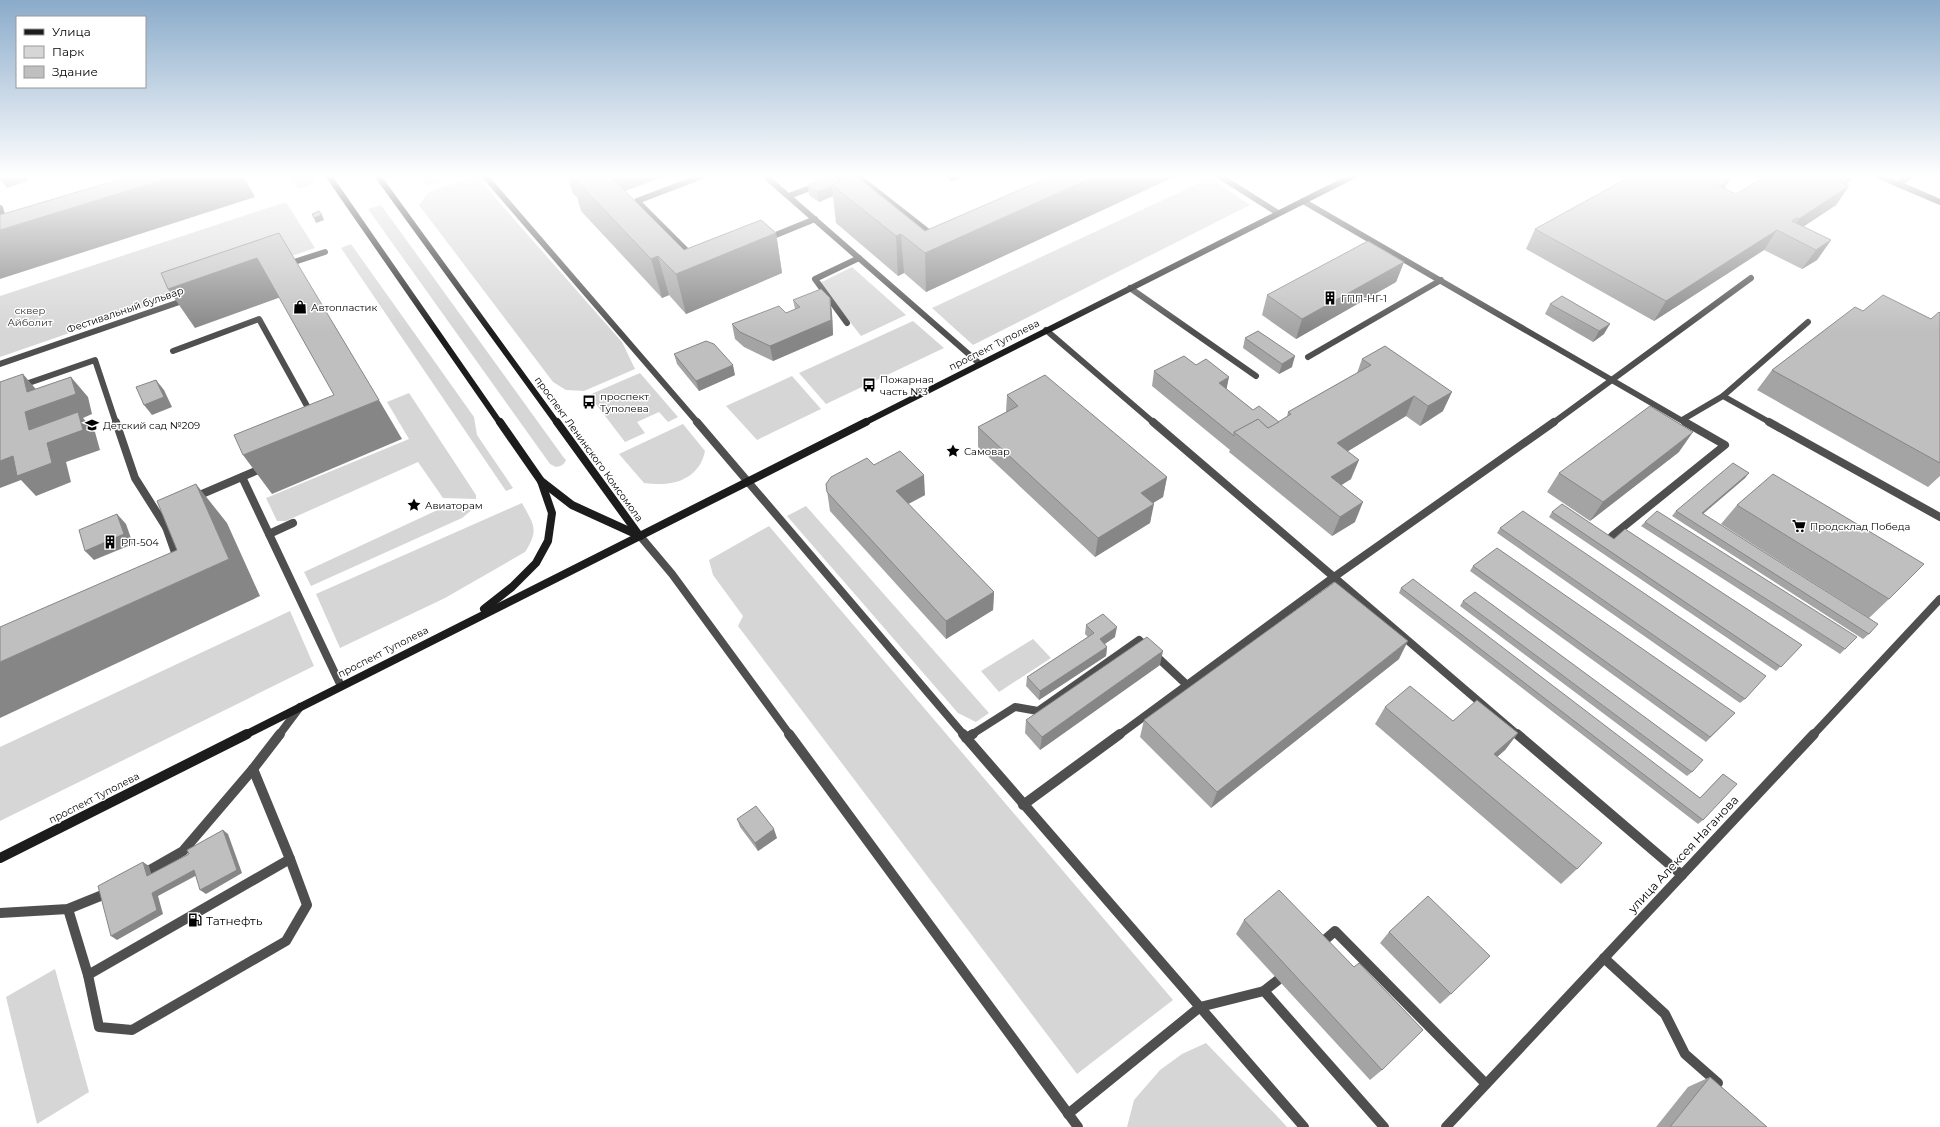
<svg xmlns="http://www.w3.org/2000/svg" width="1940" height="1127" font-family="Montserrat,sans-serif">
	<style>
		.green { fill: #d6d6d6 }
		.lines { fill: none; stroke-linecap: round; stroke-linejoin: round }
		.service-far2 { stroke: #4f4f4f; stroke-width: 6 }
		.service-far1 { stroke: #4f4f4f; stroke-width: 8 }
		.service { stroke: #4f4f4f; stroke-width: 10 }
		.pedestrian { stroke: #4f4f4f; stroke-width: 6 }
		.minor-far2 { stroke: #4f4f4f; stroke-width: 6 }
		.minor-far1 { stroke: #4f4f4f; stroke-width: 8 }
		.minor { stroke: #4f4f4f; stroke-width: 10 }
		.tertiary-far1 { stroke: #4f4f4f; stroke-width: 8 }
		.tertiary { stroke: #4f4f4f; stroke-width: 10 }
		.secondary-far2 { stroke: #1c1c1c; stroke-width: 6 }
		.secondary-far1 { stroke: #1c1c1c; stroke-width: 8 }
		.secondary { stroke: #1c1c1c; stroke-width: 10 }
		.wall { fill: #a4a4a4 }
		.shaded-wall { fill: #868686 }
		.building { fill: #bfbfbf; stroke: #868686 }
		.labels { text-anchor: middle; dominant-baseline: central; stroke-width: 3; stroke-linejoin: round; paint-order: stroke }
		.poi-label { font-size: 10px; fill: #000; stroke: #fff; text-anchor: start }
		.park-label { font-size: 10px; fill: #2d2d2d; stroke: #fff }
		.street-label { font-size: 10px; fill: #000; stroke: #fff }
		.near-street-label { font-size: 12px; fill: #000; stroke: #fff }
		.near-poi-label { font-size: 12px; fill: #000; stroke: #fff; text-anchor: start }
	</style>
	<rect width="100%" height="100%" fill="#fff"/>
	<g class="green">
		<polygon points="289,175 310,175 315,183 298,189"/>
		<polygon points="419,175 461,175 427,186"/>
		<polygon points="476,176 622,342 635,369 584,391 566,390 553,382 419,205 429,192"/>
		<polygon points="1210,178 1250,205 973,345 932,308"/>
		<polygon points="286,202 315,248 0,357 0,296"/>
		<path d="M381,205L564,458L566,460C564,465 561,466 556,467L550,464L368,209Z"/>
		<polygon points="351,244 474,417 477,435 513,488 506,491 341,248"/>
		<polygon points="852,267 906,315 861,336 820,283"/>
		<polygon points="913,321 944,348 826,404 799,373"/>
		<polygon points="640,373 678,417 668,422 659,412 637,422 645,433 625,442 589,395"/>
		<polygon points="792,376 821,409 757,440 726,406"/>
		<polygon points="409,393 476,495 476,499 443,498 418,462 286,521 277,521 266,498 409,439 387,402"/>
		<path d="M683,424L705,451C699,481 670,487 644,483L619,454Z"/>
		<path d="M522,503C533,524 540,529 525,552L445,598L340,648L316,594Z"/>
		<polygon points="806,506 989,713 976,722 958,713 787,516"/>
		<polygon points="444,507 473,509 462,518 311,586 304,572"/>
		<polygon points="769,526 1173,1000 1077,1074 738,626 743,616 713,575 709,560"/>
		<polygon points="290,611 314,666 0,821 0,747"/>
		<polygon points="1033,639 1051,658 999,692 981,671"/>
		<polygon points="55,969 89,1092 37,1124 6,997"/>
		<polygon points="1206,1043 1276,1115 1287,1127 1127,1127 1134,1100 1160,1070 1182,1054"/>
	</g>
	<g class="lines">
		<g class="service-far2">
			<polyline points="484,175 698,423"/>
			<polyline points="764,175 980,364"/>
			<polyline points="856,175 935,237"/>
			<polyline points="948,175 952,178 960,175"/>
			<polyline points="1218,175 1278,213"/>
			<polyline points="1898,184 1912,175"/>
			<polyline points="789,196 844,175"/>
			<polyline points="1303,201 1686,423"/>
			<polyline points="0,208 5,224"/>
			<polyline points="766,239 815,219"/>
			<polyline points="694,258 637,201 705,175"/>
			<polyline points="1130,288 1256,376"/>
			<polyline points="847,323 815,279 859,258"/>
			<polyline points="1046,330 1154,423"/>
			<polyline points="173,351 259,319 312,415"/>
			<polyline points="1308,357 1441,280"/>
			<polyline points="0,393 95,360 116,423"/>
			<polyline points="1723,396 1771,423"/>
			<polyline points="1682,420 1723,396 1808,322"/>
			<polyline points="1553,423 1751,278"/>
		</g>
		<g class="service-far1">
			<polyline points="116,422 135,478 166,527"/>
			<polyline points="697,422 964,735"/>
			<polyline points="1153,422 1518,735"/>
			<polyline points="1769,422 1940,517"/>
			<polyline points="242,477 341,686"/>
			<polyline points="195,497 265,467"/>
			<polyline points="174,517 166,527 178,561"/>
			<polyline points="269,534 293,523"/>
			<polyline points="1612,536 1725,445 1685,422"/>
			<polyline points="279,735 300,707"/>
			<polyline points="971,735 1015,707 1038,711 1139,640 1187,685"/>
			<polyline points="1119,735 1334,577 1554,422"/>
		</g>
		<g class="service">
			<polyline points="963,734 1304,1127"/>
			<polyline points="1517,734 1682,875"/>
			<polyline points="966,738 973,734"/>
			<polyline points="1023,805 1120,734"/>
			<polyline points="141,875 183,851 253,769 280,734"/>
			<polyline points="68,909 88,975 290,859 253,769"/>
			<polyline points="0,913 68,909 110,892"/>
			<polyline points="1319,945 1335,931 1486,1084"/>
			<polyline points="1604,958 1665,1014 1685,1054 1718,1083"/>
			<polyline points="88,975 99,1027 132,1030 286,941 307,905 290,859"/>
			<polyline points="1264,991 1278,980"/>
			<polyline points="1068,1114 1200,1007 1264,991 1384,1127"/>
		</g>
		<g class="pedestrian">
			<polyline points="288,264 325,252"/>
			<polyline points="0,364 188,299"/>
		</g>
		<polyline class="minor-far2" points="1877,175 1940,202"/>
		<polyline class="minor-far1" points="1813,735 1940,599"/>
		<polyline class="minor" points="1446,1127 1814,734"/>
		<polyline class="tertiary-far1" points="640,536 672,574 790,735"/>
		<polyline class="tertiary" points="789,734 1078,1127"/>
		<g class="secondary-far2">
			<polyline points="328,175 500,423"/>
			<polyline points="377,175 557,423"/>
			<polyline points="864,423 1355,175"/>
		</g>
		<g class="secondary-far1">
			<polyline points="500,422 541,481 572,505 640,536"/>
			<polyline points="557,422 639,535"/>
			<polyline points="484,609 512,587 536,563 548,541 552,513 541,481"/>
			<polyline points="245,735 866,422"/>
		</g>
		<polyline class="secondary" points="0,858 247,734"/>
	</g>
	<g class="wall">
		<polygon points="567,175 668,175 625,191 684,250 776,233 782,273 686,314 669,295 662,298 581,211 577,197 573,194"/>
		<polygon points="1054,175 1178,175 926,292 904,273 898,276 836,223 833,196 819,202 809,195 808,185 840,181 925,231"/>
		<polygon points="1768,175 1854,175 1849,182 1846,184 1849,186 1836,205 1803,227 1831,240 1817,260 1802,269 1764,250 1654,321 1526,249 1535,229 1730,179 1724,188 1736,194"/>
		<polygon points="1404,262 1396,282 1296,339 1262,315 1267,295"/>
		<polygon points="830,298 832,313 833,335 773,361 744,347 735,339 732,324 786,313 795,309 793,300"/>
		<polygon points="1550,304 1604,334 1593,342 1545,314"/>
		<polygon points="1863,311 1931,319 1940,313 1940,476 1928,487 1757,390 1772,370"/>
		<polygon points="1245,338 1292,367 1279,374 1243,348"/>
		<polygon points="674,354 735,375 699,391 677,364"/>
		<polygon points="1362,359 1443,411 1420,426 1406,416 1348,451 1351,479 1341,485 1355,522 1332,536 1229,452 1230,450 1152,386 1154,371 1226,389 1253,410 1279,422 1287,417 1288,412 1357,373"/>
		<polygon points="1007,395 1167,477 1163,497 1153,503 1150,523 1095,557 978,447 978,427 1006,412"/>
		<polygon points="1679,452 1590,521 1547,492 1559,473"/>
		<polygon points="874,465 925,495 908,504 994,592 993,610 946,639 830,511 826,484"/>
		<polygon points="1749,473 1745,478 1703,514 1869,634 1863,639 1672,516 1676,511"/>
		<polygon points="1737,505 1889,599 1869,618 1721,524"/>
		<polygon points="1552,512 1614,539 1802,645 1776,671 1549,517"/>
		<polygon points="1645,522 1845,649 1840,654 1641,526"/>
		<polygon points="1500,528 1745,699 1740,703 1497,533"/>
		<polygon points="1473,566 1735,713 1706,742 1470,571"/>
		<polygon points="1401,588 1700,798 1723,774 1703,820 1698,824 1399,593"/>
		<polygon points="1463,601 1692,772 1687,776 1460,606"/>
		<polygon points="1086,625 1115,637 1105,644 1107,647 1106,656 1039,700 1026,686 1027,677 1088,637 1085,634"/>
		<polygon points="1399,659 1211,808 1140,737 1144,720"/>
		<polygon points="1160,665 1040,750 1025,733 1026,720"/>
		<polygon points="1385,707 1453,721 1518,733 1505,750 1497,757 1577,869 1561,884 1375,724"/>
		<polygon points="737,819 777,838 758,851 740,827"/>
		<polygon points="1244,920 1354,967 1382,1070 1370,1080 1236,934"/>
		<polygon points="1389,932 1451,994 1440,1004 1380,943"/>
		<polygon points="1710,1077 1767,1127 1656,1127 1688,1087"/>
	</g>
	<g class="shaded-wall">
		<polygon points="10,175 25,175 28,181 7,188 0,179 0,178"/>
		<polygon points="179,175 243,175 255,197 0,279 0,230"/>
		<polygon points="598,175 668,175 605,198"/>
		<polygon points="1099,175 1178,175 926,292 925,253"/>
		<polygon points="1852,175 1854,175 1849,182 1837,191 1844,181"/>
		<polygon points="1730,179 1724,189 1713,190"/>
		<polygon points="832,186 833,196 819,202 817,192"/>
		<polygon points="1849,186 1836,205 1789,236 1788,235 1799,219"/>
		<polygon points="322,215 324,220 316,223 314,218"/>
		<polygon points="1777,230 1764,250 1654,321 1666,301"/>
		<polygon points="776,233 782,273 686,314 676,274"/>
		<polygon points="901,234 904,273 898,276 896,236"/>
		<polygon points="1831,240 1817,260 1802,269 1816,250"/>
		<polygon points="658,256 669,295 662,298 651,259"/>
		<polygon points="257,258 281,297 195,328 168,289"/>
		<polygon points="1404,262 1396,282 1296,339 1302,319"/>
		<polygon points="830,298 832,313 833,335 773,361 770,346"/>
		<polygon points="1610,324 1604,334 1593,342 1599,331"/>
		<polygon points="1295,356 1292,367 1279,374 1282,364"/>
		<polygon points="733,365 735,375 699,391 696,381"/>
		<polygon points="23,374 40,394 71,377 88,397 92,414 83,418 95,432 100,450 66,462 71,482 36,496 21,480 0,488 0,461 29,430 25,412 27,392"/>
		<polygon points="1229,377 1226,392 1219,383"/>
		<polygon points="156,380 164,390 172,407 152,415 144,405"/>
		<polygon points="1452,392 1443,411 1420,426 1428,406"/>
		<polygon points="1414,396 1406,416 1330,462 1337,443"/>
		<polygon points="379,400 402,439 272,494 243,455"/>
		<polygon points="1693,432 1679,452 1590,521 1603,502"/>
		<polygon points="1359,460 1351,479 1324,496 1331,477"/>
		<polygon points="1749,473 1745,478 1698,518 1702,513"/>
		<polygon points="924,475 925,495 897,510 896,491"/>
		<polygon points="1167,477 1163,497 1138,512 1141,493"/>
		<polygon points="196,484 227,523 260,596 0,718 0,662 229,559"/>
		<polygon points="1363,502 1355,522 1332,536 1340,517"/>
		<polygon points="1154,504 1150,523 1095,557 1098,538"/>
		<polygon points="117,514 126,524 133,544 94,560 85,551"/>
		<polygon points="994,592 993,610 946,639 946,621"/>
		<polygon points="1117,627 1115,637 1098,648 1100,639"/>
		<polygon points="1408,641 1399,659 1211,808 1217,792"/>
		<polygon points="1107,647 1106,656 1039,700 1040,691"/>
		<polygon points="1163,651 1160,665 1040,750 1042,737"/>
		<polygon points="1518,733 1505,750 1481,771 1494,754"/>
		<polygon points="774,829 777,838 758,851 755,843"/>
		<polygon points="223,830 228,834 242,873 206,894 200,890"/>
		<polygon points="143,862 149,866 153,880 147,876"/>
		<polygon points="194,870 199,874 158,896 163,914 117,940 111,936 152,893"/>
	</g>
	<g class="building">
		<polygon points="0,175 10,175 0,178"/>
		<polygon points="134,175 179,175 0,230 0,215"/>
		<polygon points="571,175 609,175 684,250 761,220 776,233 676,274 658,256 651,259"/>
		<polygon points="832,175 840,181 832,185 832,186 817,192 808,185"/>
		<polygon points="855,175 925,231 1054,175 1098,175 925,253 901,234 896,236 832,185"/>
		<polygon points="1633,175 1696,175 1736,194 1768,175 1825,175 1849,186 1799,219 1797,218 1792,221 1831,240 1816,250 1777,230 1666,301 1535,229"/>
		<polygon points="1696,175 1721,175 1730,179 1719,186"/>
		<polygon points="1830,175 1852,175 1844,181"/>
		<polygon points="319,211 322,215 314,218 312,214"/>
		<polygon points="279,233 379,400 243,455 234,435 334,395 257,258 168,289 161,273"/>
		<polygon points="1368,241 1404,262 1302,319 1267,295"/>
		<polygon points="821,289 830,298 831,320 770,346 740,332 732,324 779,306 786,313 800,307 793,300"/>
		<polygon points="1883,295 1931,319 1939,312 1940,313 1940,463 1772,370 1855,307 1863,311"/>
		<polygon points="1562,296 1610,324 1599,331 1550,304"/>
		<polygon points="1258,331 1295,356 1282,364 1245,338"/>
		<polygon points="706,341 714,344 733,365 696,381 674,354"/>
		<polygon points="1385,346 1452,392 1428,406 1414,396 1337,443 1359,460 1331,477 1363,502 1340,517 1234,432 1258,419 1268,428 1283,419 1291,414 1288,412 1371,365 1362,359"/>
		<polygon points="1184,356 1196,365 1206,359 1229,377 1219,383 1253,410 1259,406 1279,422 1268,428 1258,419 1234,432 1234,436 1154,371"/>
		<polygon points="23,374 27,392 71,377 76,394 25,412 29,430 78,412 83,430 47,443 52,463 17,476 13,456 0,461 0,382"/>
		<polygon points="1045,375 1167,477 1141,493 1154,504 1098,538 978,427 1018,406 1007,395"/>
		<polygon points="156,380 164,397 144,405 136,387"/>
		<polygon points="1650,406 1693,432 1603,502 1559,473"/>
		<polygon points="900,451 924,475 896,491 994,592 946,621 827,492 826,484 831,477 867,458 874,465"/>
		<polygon points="1733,463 1749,473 1702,513 1878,624 1869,634 1676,511"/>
		<polygon points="1773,474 1924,564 1889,599 1737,505"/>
		<polygon points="196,484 229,559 0,662 0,627 177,550 157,501"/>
		<polygon points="1562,504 1614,539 1625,529 1802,645 1781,667 1552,512"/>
		<polygon points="1523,511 1766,676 1745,699 1500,528"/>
		<polygon points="1657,511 1857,637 1845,649 1645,522"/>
		<polygon points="117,514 124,534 85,551 79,530"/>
		<polygon points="1497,548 1735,713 1710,737 1473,566"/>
		<polygon points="1413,579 1700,798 1723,774 1737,784 1703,820 1401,588"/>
		<polygon points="1335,582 1408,641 1217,792 1144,720"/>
		<polygon points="1475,592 1703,760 1692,772 1463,601"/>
		<polygon points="1103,614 1117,627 1100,639 1107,647 1040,691 1027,677 1094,633 1086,625"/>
		<polygon points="1147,637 1163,651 1042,737 1026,720"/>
		<polygon points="1410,686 1453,721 1477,700 1518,733 1494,754 1602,843 1577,869 1385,707"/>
		<polygon points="756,806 774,829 755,843 737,819"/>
		<polygon points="223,830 237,870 200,890 194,870 152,893 157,910 111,936 98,886 143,862 147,876 189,854 187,850"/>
		<polygon points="1279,890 1354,967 1359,963 1423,1030 1382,1070 1244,920"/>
		<polygon points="1428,896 1490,956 1451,994 1389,932"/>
		<polygon points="1710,1077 1767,1127 1670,1127"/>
	</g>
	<linearGradient id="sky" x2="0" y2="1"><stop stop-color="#8aabca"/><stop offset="0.53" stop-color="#fff"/><stop offset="1" stop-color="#fff" stop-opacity="0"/></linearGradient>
	<rect width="1940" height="332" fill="url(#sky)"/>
	<defs>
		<g id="building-bare" transform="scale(1.08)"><path d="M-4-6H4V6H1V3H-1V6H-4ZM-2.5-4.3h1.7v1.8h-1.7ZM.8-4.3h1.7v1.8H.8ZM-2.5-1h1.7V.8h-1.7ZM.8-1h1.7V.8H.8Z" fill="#000" stroke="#fff" stroke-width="2.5" paint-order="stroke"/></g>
		<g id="shop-bare" transform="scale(1.08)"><path d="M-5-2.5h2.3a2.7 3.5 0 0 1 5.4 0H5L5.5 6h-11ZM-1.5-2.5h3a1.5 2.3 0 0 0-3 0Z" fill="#000" stroke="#fff" stroke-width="2.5" paint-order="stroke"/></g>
		<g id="bus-bare" transform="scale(1.08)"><path d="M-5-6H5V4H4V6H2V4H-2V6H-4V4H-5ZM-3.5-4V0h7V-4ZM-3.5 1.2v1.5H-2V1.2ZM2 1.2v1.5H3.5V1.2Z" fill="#000" stroke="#fff" stroke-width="2.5" paint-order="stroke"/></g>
		<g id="school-bare" transform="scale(1.08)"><path d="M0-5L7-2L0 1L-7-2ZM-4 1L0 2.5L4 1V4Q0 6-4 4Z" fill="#000" stroke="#fff" stroke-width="2.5" paint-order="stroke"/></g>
		<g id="sight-bare" transform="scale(1.08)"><path d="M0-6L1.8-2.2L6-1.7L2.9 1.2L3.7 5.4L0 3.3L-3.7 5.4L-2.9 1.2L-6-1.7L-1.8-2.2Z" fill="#000" stroke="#fff" stroke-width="2.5" paint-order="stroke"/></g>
		<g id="supermarket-bare" transform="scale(1.08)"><path d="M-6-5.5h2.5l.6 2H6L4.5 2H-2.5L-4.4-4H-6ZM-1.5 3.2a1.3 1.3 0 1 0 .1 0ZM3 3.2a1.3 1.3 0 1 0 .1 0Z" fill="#000" stroke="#fff" stroke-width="2.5" paint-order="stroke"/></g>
		<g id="fuel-bare" transform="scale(1.08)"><path d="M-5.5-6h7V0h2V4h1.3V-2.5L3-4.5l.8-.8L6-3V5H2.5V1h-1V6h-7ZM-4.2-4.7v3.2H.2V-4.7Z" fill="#000" stroke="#fff" stroke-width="2.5" paint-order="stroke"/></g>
	</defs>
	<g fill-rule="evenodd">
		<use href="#building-bare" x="1330" y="298"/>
		<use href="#shop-bare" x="300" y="307"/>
		<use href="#bus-bare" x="869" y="385"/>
		<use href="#bus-bare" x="589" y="402"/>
		<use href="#school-bare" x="92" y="425"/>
		<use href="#sight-bare" x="953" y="451"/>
		<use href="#sight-bare" x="414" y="505"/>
		<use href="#supermarket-bare" x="1799" y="526"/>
		<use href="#building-bare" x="110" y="542"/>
		<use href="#fuel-bare" x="195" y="920"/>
	</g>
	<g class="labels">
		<g class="poi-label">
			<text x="1341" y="298">ГПП-НГ-1</text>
			<text x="311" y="307">Автопластик</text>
			<text x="880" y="379">Пожарная<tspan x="880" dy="12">часть №3</tspan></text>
			<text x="600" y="396">проспект<tspan x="600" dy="12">Туполева</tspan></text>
			<text x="103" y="425">Детский сад №209</text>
			<text x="964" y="451">Самовар</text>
			<text x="425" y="505">Авиаторам</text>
			<text x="1810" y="526">Продсклад Победа</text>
			<text x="121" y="542">РП-504</text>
		</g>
		<g class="park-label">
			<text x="30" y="310">сквер<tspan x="30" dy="12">Айболит</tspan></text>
		</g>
		<g class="street-label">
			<text transform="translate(125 310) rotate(-19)">Фестивальный бульвар</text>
			<text transform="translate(994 345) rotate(-27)">проспект Туполева</text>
			<text transform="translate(589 449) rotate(54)">проспект Ленинского Комсомола</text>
			<text transform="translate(383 652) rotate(-27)">проспект Туполева</text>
			<text transform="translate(94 798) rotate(-27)">проспект Туполева</text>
		</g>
		<g class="near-street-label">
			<text transform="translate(1683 854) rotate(-47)">улица Алексея Наганова</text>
		</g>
		<g class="near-poi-label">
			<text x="206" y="920">Татнефть</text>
		</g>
	</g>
	<rect x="16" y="16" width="130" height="72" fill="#ffffff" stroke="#999999"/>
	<rect x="24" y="29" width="20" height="6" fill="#1c1c1c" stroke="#999999"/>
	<text x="52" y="36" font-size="12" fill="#000000">Улица</text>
	<rect x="24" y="46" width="20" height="12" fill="#d6d6d6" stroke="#999999"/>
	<text x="52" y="56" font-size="12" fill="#000000">Парк</text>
	<rect x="24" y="66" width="20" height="12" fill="#bfbfbf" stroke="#999999"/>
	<text x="52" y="76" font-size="12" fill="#000000">Здание</text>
</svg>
